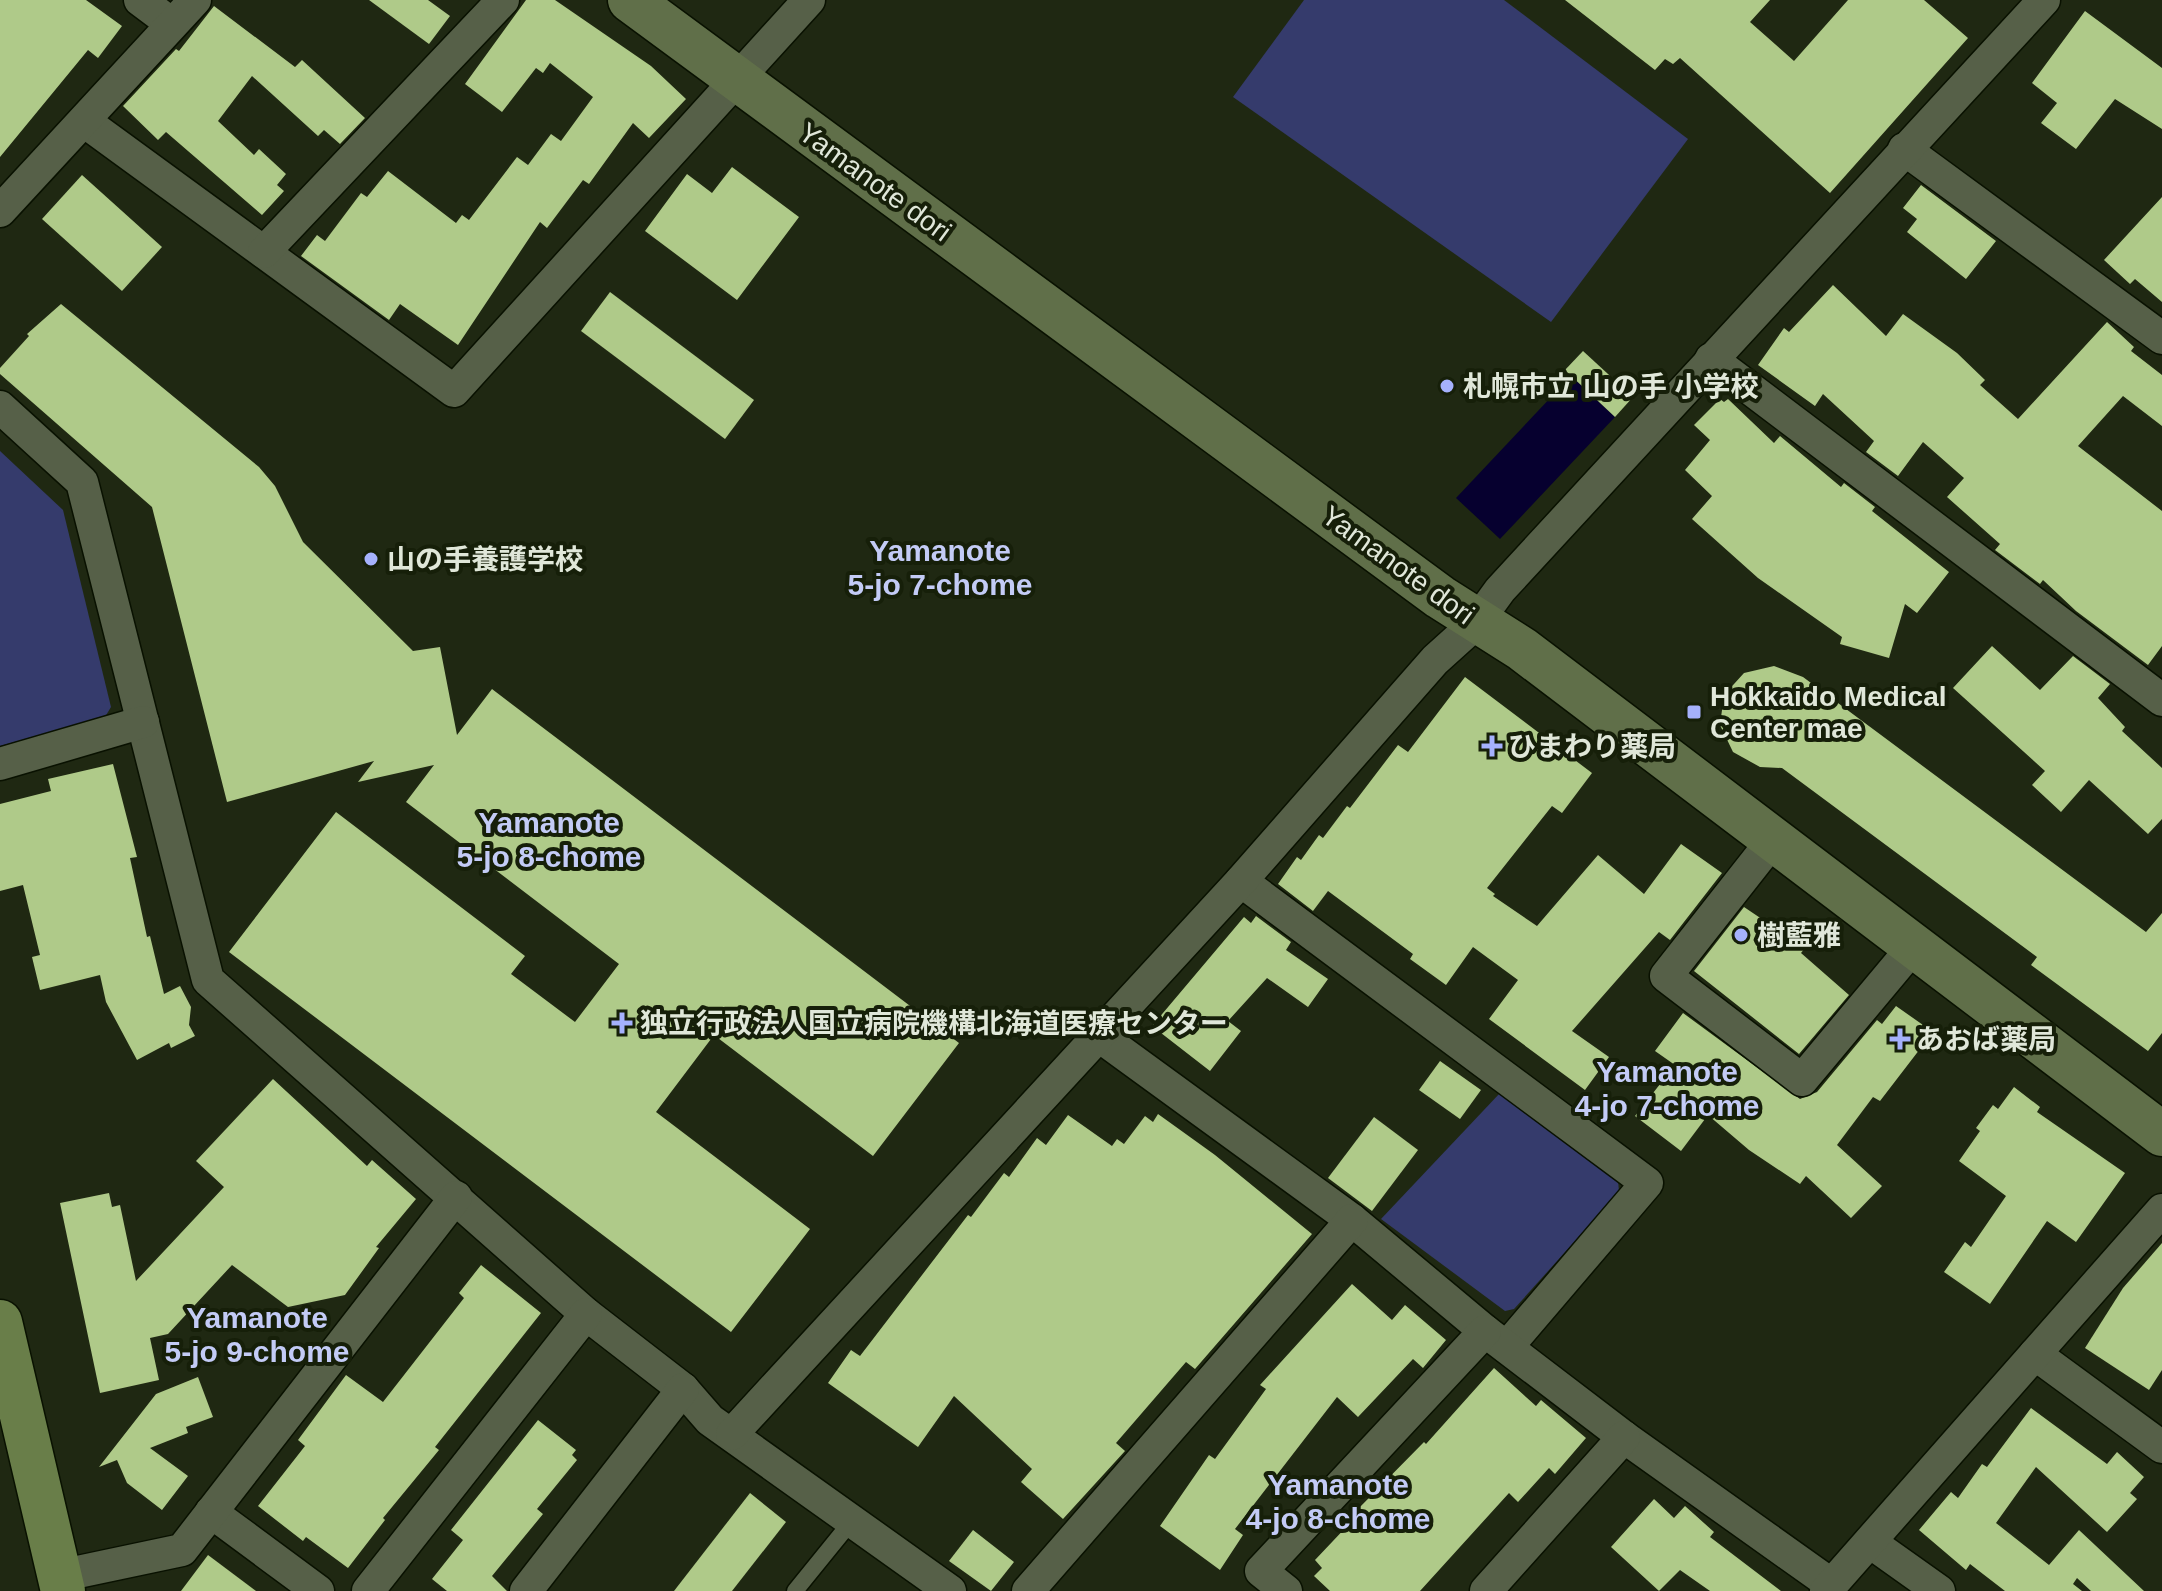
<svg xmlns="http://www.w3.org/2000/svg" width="2162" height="1591" font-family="Arial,'Noto Sans JP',sans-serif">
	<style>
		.green { fill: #353b6c }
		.water { fill: #06002f }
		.building { fill: #afca89 }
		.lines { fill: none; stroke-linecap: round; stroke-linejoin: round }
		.lane-casing { stroke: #091100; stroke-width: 19 }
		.street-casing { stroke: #091100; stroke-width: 35 }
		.secondary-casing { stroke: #091100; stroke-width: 47 }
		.primary-casing { stroke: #091100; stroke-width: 47 }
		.lane { stroke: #566048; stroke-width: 16 }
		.street { stroke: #566048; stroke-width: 32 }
		.secondary { stroke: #606f49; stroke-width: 44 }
		.primary { stroke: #697e49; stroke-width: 44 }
		.poi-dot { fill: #a5b1fc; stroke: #161f09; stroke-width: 3 }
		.labels { text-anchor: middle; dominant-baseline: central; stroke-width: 8; stroke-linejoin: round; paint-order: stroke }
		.street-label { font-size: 28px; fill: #e0e7d9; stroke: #161f09 }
		.poi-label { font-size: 28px; font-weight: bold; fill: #e0e7d9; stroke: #161f09; text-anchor: start }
		.neighbourhood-label { font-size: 30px; font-weight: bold; fill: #c3cbf6; stroke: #161f09 }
	</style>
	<rect width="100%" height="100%" fill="#1f2812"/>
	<g class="green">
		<polygon points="1304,0 1504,0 1688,139 1551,322 1233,97"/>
		<polygon points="0,451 63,510 111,707 105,717 0,746"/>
		<polygon points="1500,1093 1618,1180 1619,1192 1514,1309 1505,1311 1381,1219"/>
	</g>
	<polygon class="water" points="1571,376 1615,417 1500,539 1456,498"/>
	<g class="building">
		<polygon points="0,0 86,0 122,26 98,58 88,50 0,157"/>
		<polygon points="369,0 428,0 450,16 429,44"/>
		<polygon points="526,0 555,0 651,66 686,99 649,138 633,123 589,184 583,180 547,228 540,222 458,345 400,304 389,320 301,256 317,235 325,241 361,193 367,197 388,171 456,223 462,215 469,220 517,157 528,165 551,134 561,141 593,97 550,63 543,73 536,68 502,112 465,84"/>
		<polygon points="1565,0 1770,0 1750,22 1794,61 1848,0 1924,0 1968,38 1830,193 1680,58 1673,64 1665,59 1655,70"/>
		<polygon points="214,6 295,67 302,60 365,118 340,144 324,130 318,136 252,76 218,121 254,155 259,149 286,174 277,185 284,191 262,215 166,132 158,140 123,106 176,49 179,51"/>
		<polygon points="2085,11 2162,68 2162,129 2115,99 2076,149 2041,123 2057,103 2032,83"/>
		<polygon points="732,167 799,217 737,300 645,231 687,174 712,193"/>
		<polygon points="82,175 162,247 122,291 42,219"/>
		<polygon points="1921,185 1996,241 1966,279 1907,232 1917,219 1903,208"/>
		<polygon points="2162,197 2162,302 2135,279 2130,284 2104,260"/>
		<polygon points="1833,285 1886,336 1903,314 1957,353 1985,380 1980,385 2018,419 2107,322 2134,347 2131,351 2162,375 2162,426 2123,396 2078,446 2162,511 2162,646 2148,665 2076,611 2043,580 2040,584 1995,550 2000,544 1947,497 1964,478 1923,442 1898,476 1866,452 1874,441 1823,394 1815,406 1758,365 1784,328 1789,332"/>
		<polygon points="610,292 754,400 725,439 581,331"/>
		<polygon points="61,304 259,467 275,486 303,542 413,651 440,647 457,735 492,689 959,1043 873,1156 714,1035 656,1112 810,1229 731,1332 229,952 336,812 525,956 511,974 575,1022 619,964 406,802 434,765 358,782 374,761 227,802 152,507 0,374 0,368 29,336 27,334"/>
		<polygon points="1583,351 1633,397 1615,417 1565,370"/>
		<polygon points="1720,399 1724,402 1728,399 1774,443 1780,436 1841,487 1844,483 1875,507 1872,511 1949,572 1917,613 1905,604 1889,658 1840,644 1842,637 1758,578 1692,519 1712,496 1685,470 1710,440 1694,425"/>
		<polygon points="1992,646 2040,690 2073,656 2110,684 2098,698 2125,727 2122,731 2162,768 2162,819 2148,834 2089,780 2061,812 2032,785 2045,771 1953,688"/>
		<polygon points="1774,666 1803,677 2146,932 2162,913 2162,1033 2148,1051 2031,965 2037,957 1782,768 1760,767 1733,752 1720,725 1724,695 1744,673"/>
		<polygon points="1465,677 1592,773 1562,813 1552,806 1487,888 1495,894 1493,896 1537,926 1598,855 1644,894 1681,844 1722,873 1670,940 1659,932 1572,1031 1609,1057 1585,1090 1489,1019 1518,980 1473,947 1446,985 1410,959 1413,954 1328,891 1313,911 1278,884 1297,857 1301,860 1319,835 1323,838 1347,806 1350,808 1398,745 1408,752"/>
		<polygon points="113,764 137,857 130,858 147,937 150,936 164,994 180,986 191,1007 189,1025 195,1036 171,1048 169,1043 137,1060 106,1002 100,975 40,990 32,957 40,955 23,885 0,891 0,804 51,791 48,779"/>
		<polygon points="1744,907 1805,948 1801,953 1849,995 1799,1054 1694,971"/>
		<polygon points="1256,916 1291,942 1286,950 1328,979 1308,1007 1267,978 1228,1021 1241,1031 1210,1071 1152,1026 1244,917 1251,923"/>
		<polygon points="1896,1006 1933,1032 1880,1101 1873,1097 1837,1145 1882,1186 1851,1218 1806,1176 1800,1184 1749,1150 1708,1115 1681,1151 1635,1116 1675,1065 1655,1051 1683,1013 1800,1099 1817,1092 1877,1020 1882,1024"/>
		<polygon points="1440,1061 1481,1090 1460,1119 1419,1090"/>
		<polygon points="273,1079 367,1166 372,1160 416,1199 376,1247 379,1248 345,1295 288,1307 232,1265 168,1334 150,1338 159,1380 100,1393 60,1203 109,1193 112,1207 120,1205 136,1281 224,1187 196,1161"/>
		<polygon points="2014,1087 2040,1107 2037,1112 2125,1173 2076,1242 2047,1221 1990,1304 1944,1272 1965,1242 1971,1247 2006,1196 1959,1161 1980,1131 1976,1128 1993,1105 1998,1109"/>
		<polygon points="1158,1114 1215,1155 1312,1234 1195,1369 1186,1362 1116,1443 1125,1451 1063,1519 1021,1482 1032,1469 954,1396 918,1447 828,1383 851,1350 860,1356 968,1215 971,1217 1004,1173 1009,1177 1037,1138 1046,1145 1068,1115 1112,1146 1117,1139 1124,1144 1145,1116 1153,1122"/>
		<polygon points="1374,1117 1418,1150 1372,1211 1328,1178"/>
		<polygon points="2162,1243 2162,1370 2149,1390 2085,1348 2123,1288"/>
		<polygon points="481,1265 541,1313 435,1447 439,1450 383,1518 385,1520 348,1568 306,1537 303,1541 258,1506 305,1446 298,1440 346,1375 383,1402 464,1298 459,1293"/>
		<polygon points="1352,1284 1392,1320 1405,1305 1446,1340 1423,1368 1413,1359 1358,1417 1337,1397 1235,1529 1243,1535 1220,1570 1160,1526 1209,1455 1215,1459 1266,1389 1260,1385"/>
		<polygon points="1494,1368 1536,1406 1541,1400 1586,1438 1555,1474 1549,1468 1518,1502 1509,1493 1420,1591 1330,1591 1314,1576 1322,1568 1315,1560 1350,1523 1358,1509 1424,1442 1426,1444"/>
		<polygon points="198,1377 213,1417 186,1427 188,1433 150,1448 188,1476 162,1510 127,1483 117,1460 99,1467 156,1394"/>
		<polygon points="2031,1408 2107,1464 2117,1452 2144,1477 2130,1493 2137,1499 2107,1532 2036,1467 1996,1523 2049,1565 2079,1530 2144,1591 2091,1591 2077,1578 2073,1584 2082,1591 2005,1591 1970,1564 1966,1570 1919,1530 1951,1492 1958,1498 1982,1464 1987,1467"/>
		<polygon points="538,1420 576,1450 572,1455 577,1460 537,1509 543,1514 492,1576 507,1591 447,1591 432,1579 463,1540 451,1530"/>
		<polygon points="750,1493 786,1522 732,1591 674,1591"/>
		<polygon points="1654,1499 1674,1518 1685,1506 1714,1532 1710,1537 1781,1591 1710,1591 1680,1570 1659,1591 1611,1547"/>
		<polygon points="973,1530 1014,1562 991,1591 949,1561"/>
		<polygon points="208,1555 256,1591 181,1591"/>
	</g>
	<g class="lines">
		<g class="lane-casing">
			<polyline id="lane" points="795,1591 851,1522"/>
		</g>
		<g class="street-casing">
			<g id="street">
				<polyline points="140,0 172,24"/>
				<polyline points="84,121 454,391 809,0"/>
				<polyline points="1904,149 2162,338"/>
				<polyline points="0,211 195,0"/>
				<polyline points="264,252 503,0"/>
				<polyline points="1711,359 2162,700"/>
				<polyline points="0,407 82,482 208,980 586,1314 683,1389 710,1420 950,1591"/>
				<polyline points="0,764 143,722"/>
				<polyline points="1773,840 1666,976 1802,1080 1914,946"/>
				<polyline points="1241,881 1647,1183 1507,1347"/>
				<polyline points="1098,1035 1352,1220 1485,1331 1624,1437 1832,1585"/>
				<polyline points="2035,1354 2162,1447"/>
				<polyline points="732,1434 1241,881 1435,660 1476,623 1500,590 2044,0"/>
				<polyline points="211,1512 318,1591"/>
				<polyline points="1870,1542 1939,1591"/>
				<polyline points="59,1576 182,1550 456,1197"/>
				<polyline points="368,1591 586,1314"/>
				<polyline points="526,1591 683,1389"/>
				<polyline points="1028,1591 1352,1220"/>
				<polyline points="1286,1591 1261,1571 1485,1331"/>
				<polyline points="1486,1591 1624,1437"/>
				<polyline points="1826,1591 2162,1210"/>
			</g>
		</g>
		<g class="secondary-casing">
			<polyline id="secondary" points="630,0 1440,597 1522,649 2162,1134"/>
		</g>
		<g class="primary-casing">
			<polyline id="primary" points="0,1322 63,1591"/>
		</g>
		<use href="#lane" class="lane"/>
		<use href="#street" class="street"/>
		<use href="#secondary" class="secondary"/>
		<use href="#primary" class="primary"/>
	</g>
	<g class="poi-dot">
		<circle cx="1447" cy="386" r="8"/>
		<circle cx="371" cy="559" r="8"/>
		<rect x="1686" y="704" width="16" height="16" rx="4"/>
		<path d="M1488 734h8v8h8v8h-8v8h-8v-8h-8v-8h8z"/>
		<circle cx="1741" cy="935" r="8"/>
		<path d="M618 1011h8v8h8v8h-8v8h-8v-8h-8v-8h8z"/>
		<path d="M1896 1027h8v8h8v8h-8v8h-8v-8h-8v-8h8z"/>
	</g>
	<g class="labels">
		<g class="street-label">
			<text transform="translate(875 182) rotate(36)">Yamanote dori</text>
			<text transform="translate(1398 565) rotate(36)">Yamanote dori</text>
		</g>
		<g class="poi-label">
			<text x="1463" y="386">札幌市立 山の手 小学校</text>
			<text x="387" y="559">山の手養護学校</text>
			<text x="1710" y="696">Hokkaido Medical<tspan x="1710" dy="32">Center mae</tspan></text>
			<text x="1508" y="746">ひまわり薬局</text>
			<text x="1757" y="935">樹藍雅</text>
			<text x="640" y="1023">独立行政法人国立病院機構北海道医療センター</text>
			<text x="1916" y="1039">あおば薬局</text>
		</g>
		<g class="neighbourhood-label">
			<text x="940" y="550">Yamanote<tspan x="940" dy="34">5-jo 7-chome</tspan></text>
			<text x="549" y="822">Yamanote<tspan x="549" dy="34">5-jo 8-chome</tspan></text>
			<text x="1667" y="1071">Yamanote<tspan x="1667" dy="34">4-jo 7-chome</tspan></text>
			<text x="257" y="1317">Yamanote<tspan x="257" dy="34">5-jo 9-chome</tspan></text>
			<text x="1338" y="1484">Yamanote<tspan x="1338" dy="34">4-jo 8-chome</tspan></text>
		</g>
	</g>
</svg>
